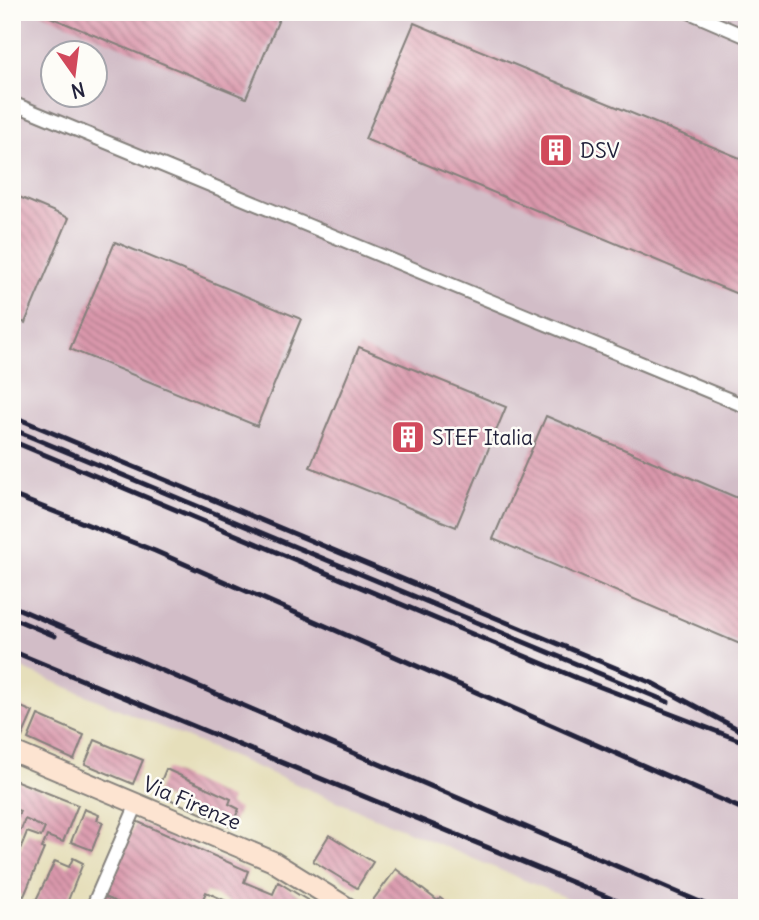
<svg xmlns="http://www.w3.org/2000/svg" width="759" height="920" font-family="Delius,sans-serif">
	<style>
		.industrial { fill: #d2bdc7; fill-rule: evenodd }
		.building { fill: url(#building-back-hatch) }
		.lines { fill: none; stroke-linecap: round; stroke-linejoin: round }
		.street-casing { stroke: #84807b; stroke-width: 16 }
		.secondary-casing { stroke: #84807b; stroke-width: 23 }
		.street { stroke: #fff; stroke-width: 12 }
		.secondary { stroke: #fde4d1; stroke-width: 19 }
		.rail { stroke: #22223b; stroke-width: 5 }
		.labels { text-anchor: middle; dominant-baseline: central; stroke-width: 5; stroke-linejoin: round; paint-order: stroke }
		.poi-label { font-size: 21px; fill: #22223b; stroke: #fdfcf7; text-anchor: start }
		.street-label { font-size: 21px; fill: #22223b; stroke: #fdfcf7 }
	</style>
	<defs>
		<pattern id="building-back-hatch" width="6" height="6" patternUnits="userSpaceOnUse" patternTransform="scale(1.75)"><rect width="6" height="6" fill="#da98ac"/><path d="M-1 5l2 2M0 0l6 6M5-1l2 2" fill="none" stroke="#b07c8d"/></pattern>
	</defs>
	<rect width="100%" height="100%" fill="#fdfcf7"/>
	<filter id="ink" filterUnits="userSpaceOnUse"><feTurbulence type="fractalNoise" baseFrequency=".0143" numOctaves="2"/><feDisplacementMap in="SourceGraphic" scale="14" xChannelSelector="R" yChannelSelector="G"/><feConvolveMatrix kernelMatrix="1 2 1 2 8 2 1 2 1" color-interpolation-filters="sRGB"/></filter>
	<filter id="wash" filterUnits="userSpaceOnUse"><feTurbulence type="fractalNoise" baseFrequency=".00686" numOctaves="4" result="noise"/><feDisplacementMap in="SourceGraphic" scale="28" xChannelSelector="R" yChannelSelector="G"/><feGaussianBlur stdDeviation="1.57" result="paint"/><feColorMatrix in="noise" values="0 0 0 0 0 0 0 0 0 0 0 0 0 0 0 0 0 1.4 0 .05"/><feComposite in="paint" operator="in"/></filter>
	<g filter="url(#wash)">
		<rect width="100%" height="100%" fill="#e6dfbb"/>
		<path class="industrial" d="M12,12H747V908H590L12,664ZM52,52H94V94H52Z"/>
		<g id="blocks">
			<g class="building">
				<polygon points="38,12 282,12 246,98"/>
				<polygon points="414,23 747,161 747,298 365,139"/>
				<polygon points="12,194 69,218 25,323 12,317"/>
				<polygon points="115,242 301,319 257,426 70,349"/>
				<polygon points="359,347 506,407 456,527 310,467"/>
				<polygon points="546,416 747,502 747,647 493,539"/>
				<polygon points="12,703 33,712 22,737 12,733"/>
				<polygon points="38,715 84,735 74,760 28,739"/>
				<polygon points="95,740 143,760 133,784 85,764"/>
				<polygon points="166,769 231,799 229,804 239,809 231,827 156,793"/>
				<polygon points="12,779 78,805 63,842 47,836 42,848 44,849 24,896 14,893 20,878 12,874 12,869 27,832 41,837 45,828 25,819 21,830 13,827 20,811 12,808"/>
				<polygon points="84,809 99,815 97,820 103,822 92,850 71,842"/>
				<polygon points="136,821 248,871 244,882 273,894 278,882 320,908 242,908 206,892 199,908 131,908 104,897"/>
				<polygon points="329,835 373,862 357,888 313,861"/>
				<polygon points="73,858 83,863 65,908 32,908 55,861 69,867"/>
				<polygon points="396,869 438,901 440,898 453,908 383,908 373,900"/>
			</g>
		</g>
	</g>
	<g filter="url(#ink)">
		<use href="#blocks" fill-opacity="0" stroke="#84807b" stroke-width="2"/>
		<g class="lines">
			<g class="street-casing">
				<g id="street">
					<polyline points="689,12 747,37"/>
					<polyline points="12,103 747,407"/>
					<polyline points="92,908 137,804"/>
				</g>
			</g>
			<g class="secondary-casing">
				<polyline id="secondary" points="12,751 272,861 348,908"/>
			</g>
			<use href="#street" class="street"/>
			<use href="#secondary" class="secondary"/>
			<g class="rail">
				<polyline points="12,416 652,683 747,734"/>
				<polyline points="12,429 668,702"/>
				<polyline points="12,441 577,678 747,743"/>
				<polyline points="12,495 155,551 747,811"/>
				<polyline points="12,606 714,908"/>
				<polyline points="12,618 55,636"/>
				<polyline points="12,651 634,908"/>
			</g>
		</g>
	</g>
	<defs>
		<g id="building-square" transform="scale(1.75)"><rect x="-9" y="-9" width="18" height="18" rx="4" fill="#d1495b" stroke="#fdfcf7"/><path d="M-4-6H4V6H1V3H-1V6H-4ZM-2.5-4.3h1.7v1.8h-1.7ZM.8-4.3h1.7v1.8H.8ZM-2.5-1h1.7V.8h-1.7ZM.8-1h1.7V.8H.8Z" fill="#fff"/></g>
	</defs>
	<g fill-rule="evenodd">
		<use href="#building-square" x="556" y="150"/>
		<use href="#building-square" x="408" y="437"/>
	</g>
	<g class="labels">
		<g class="poi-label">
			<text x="580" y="150">DSV</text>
			<text x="432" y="437">STEF Italia</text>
		</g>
		<g class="street-label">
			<text transform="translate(192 803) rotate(23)">Via Firenze</text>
		</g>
	</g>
	<rect width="759" height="920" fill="none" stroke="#fdfcf7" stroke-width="42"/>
	<g transform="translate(74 74) rotate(166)"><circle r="33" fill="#fdfcf7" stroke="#a5a5ac" stroke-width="2"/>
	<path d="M0-5L12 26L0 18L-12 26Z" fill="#d1495b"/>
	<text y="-10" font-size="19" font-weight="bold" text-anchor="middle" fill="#22223b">N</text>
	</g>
</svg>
